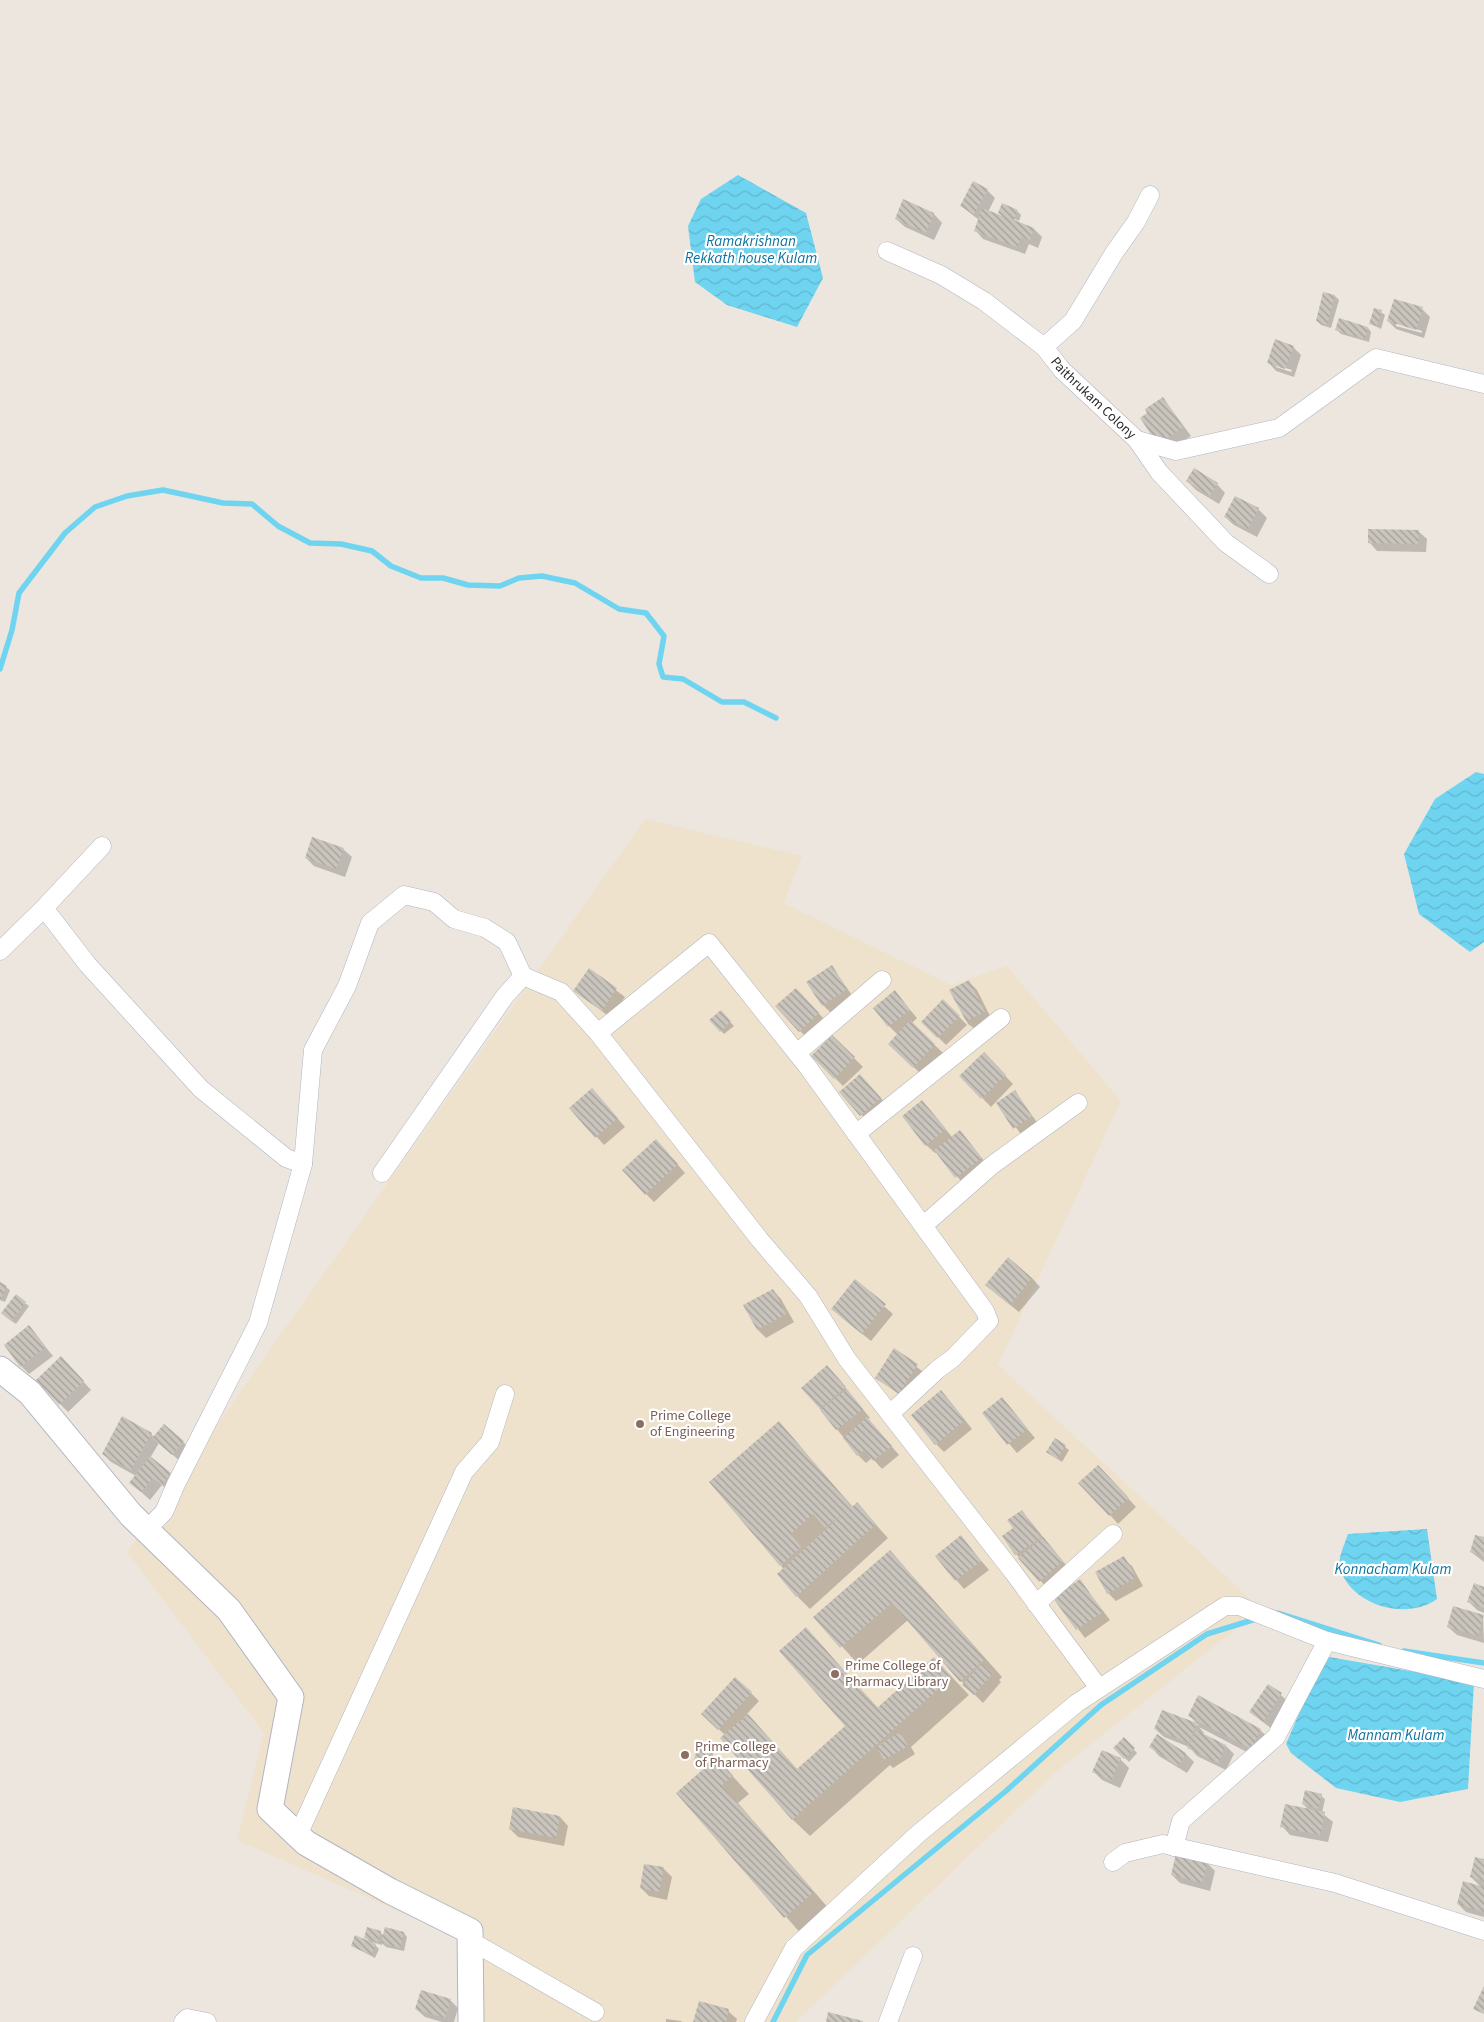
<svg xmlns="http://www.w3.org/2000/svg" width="1484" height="2022" font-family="'Source Sans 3',sans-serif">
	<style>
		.education { fill: #efe2cd }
		.water { fill: url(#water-waves) }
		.shadow { fill: #0003; fill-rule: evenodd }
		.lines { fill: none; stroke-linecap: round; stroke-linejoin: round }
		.stream { stroke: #6fd4f0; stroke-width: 5.5 }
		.building { fill: url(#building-back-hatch) }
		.street-casing { stroke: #b1b5bf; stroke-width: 19 }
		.secondary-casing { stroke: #b1b5bf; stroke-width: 27 }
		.street { stroke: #fff; stroke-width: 18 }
		.secondary { stroke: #fff; stroke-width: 25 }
		.education-dot { fill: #8d6e63; stroke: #fff; stroke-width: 2 }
		.labels { text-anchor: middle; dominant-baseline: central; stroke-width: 4.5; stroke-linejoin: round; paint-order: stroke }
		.street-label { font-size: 14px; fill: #2b2b2b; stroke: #fff }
		.education-label { font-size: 14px; fill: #785e54; stroke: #fff; text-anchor: start }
		.water-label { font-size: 15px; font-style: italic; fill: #0c739f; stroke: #fff }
	</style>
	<defs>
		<pattern id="water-waves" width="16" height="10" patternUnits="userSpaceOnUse" patternTransform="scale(1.25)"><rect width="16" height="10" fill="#6fd4f0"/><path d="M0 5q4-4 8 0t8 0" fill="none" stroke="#60b6ce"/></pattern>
		<pattern id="building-back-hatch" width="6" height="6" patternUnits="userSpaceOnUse" patternTransform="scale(1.25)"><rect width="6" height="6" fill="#c9c4bc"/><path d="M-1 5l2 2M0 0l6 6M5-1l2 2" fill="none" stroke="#a39f99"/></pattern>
	</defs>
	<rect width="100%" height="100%" fill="#ede6de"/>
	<polygon class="education" points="645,819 802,856 784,903 951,985 1007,966 1121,1101 998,1365 1261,1609 1056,1772 796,2022 457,2022 459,1938 237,1840 264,1733 127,1552"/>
	<g class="water">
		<polygon points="738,175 806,213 823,278 797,327 727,305 695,282 688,226 701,199"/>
		<polygon points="1476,772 1484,774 1484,942 1470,952 1419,914 1404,854 1435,799"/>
		<path d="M1427,1529L1437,1599C1407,1621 1351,1606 1340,1568C1337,1560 1345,1543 1348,1534Z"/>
		<polygon points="1329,1657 1474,1682 1468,1789 1400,1802 1336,1788 1291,1753 1286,1744 1304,1702"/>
	</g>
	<g class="shadow">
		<polygon points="987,190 995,198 988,212 1034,229 1042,237 1038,248 1029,244 1025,254 983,239 975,230 979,220 961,206"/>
		<polygon points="904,201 934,214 942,223 934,240 905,227 896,219"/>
		<polygon points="1017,211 1021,215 1019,221 1000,213"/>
		<polygon points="1324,293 1335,296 1339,300 1331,328 1321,325 1317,321"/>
		<path d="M1422,309L1430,317L1424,338L1396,329L1388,321ZM1396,323L1422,331V333L1396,326Z"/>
		<polygon points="1381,312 1385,315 1381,329 1371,324"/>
		<polygon points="1368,328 1371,332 1369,342 1341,334 1337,330"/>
		<path d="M1293,347L1301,355L1294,377L1276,371L1268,362ZM1276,365L1292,370L1291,372L1276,367Z"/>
		<polygon points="1163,398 1191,436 1167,452 1149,414"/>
		<polygon points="1187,481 1217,484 1225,493 1219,504 1196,490"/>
		<polygon points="1235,498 1258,509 1267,518 1257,537 1234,525 1225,517"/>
		<polygon points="1418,531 1427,539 1426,552 1377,551 1369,542"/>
		<polygon points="343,849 352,857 345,877 314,866 306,858"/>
		<polygon points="832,967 854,998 831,1013 823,1005"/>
		<polygon points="589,970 625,997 611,1018 575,991"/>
		<polygon points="968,981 977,990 992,1020 975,1029 968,1024 951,991"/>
		<polygon points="895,992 917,1018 912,1023 943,1053 922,1075 898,1052 898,1035 889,1026"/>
		<polygon points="804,998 827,1022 808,1039 800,1031"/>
		<polygon points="944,1001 967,1025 946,1045 923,1022"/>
		<polygon points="721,1012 734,1026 724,1034 711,1020"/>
		<polygon points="832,1036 863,1067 843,1086 813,1056"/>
		<polygon points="984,1054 1013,1084 991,1107 961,1076"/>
		<polygon points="868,1084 889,1107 870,1124 841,1092"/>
		<polygon points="1015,1092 1039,1125 1023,1137 998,1103"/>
		<polygon points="600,1098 625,1127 604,1145 571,1108"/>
		<polygon points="930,1110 952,1137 960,1131 989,1167 965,1186 937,1152 935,1153 926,1145"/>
		<polygon points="664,1149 685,1173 654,1202 646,1194"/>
		<polygon points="1032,1278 1040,1287 1019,1312 995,1293"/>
		<polygon points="855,1281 893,1314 871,1341 841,1317"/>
		<polygon points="0,1283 10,1290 5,1302 0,1300"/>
		<polygon points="773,1290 781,1299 794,1322 766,1338 758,1330"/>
		<polygon points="25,1303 29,1306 16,1324 6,1317"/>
		<polygon points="29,1327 53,1356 29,1374 21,1366"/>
		<polygon points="894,1350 926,1374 908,1401 876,1377"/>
		<polygon points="69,1366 91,1390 68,1412 60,1404"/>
		<polygon points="835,1375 870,1418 868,1419 899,1455 882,1469 872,1458 866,1463 858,1455 803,1388"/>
		<polygon points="1002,1399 1035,1438 1017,1453 984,1414"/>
		<polygon points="949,1400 972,1429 944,1452 936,1444"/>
		<polygon points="779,1423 853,1507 869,1517 888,1538 810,1609 797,1596 781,1565"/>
		<polygon points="151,1434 154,1437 183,1442 191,1450 181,1462 159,1443 150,1458 179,1483 171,1493 162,1485 150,1500 131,1483 136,1476 111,1462 103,1454"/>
		<polygon points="1055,1439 1069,1450 1062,1462 1047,1452"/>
		<polygon points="1107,1475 1136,1507 1118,1524 1110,1515"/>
		<polygon points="1022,1511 1070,1570 1048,1589 1016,1554 1004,1536 1015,1529"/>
		<polygon points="961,1537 989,1570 964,1589 936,1556"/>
		<polygon points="1484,1539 1484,1562 1471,1552"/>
		<polygon points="890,1551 1002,1677 999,1680 1001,1682 983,1703 961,1681 908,1620 858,1664 815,1617"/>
		<polygon points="1123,1558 1132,1566 1143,1586 1116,1601 1108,1593"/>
		<polygon points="1080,1581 1110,1620 1085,1638 1055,1599"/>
		<polygon points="1484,1588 1484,1613 1477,1610 1468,1601"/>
		<polygon points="1483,1616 1484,1643 1457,1635 1448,1627"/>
		<polygon points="806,1629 878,1708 934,1658 969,1695 911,1747 915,1754 893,1768 890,1765 810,1836 792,1819 725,1735 711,1722 751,1693 759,1701 747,1714 798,1770 847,1726"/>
		<polygon points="1269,1685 1290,1703 1272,1729 1250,1712"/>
		<polygon points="1162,1711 1199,1726 1189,1715 1260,1730 1273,1742 1264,1761 1199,1727 1204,1733 1203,1735 1226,1746 1234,1754 1226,1770 1197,1756 1189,1747 1164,1737 1155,1729"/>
		<polygon points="1158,1736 1186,1754 1194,1762 1187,1773 1159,1756 1151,1747"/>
		<polygon points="1124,1739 1137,1753 1129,1762 1115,1748"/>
		<polygon points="710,1748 714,1751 711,1764 717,1759 749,1794 738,1803 830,1910 802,1935 678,1793 708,1767 699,1764 695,1761"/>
		<polygon points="1103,1752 1120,1759 1129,1768 1120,1788 1102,1780 1094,1772"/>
		<polygon points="1321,1796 1325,1799 1322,1813 1333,1822 1328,1842 1290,1835 1282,1826 1309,1810 1303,1804"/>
		<polygon points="560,1817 568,1826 564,1846 518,1837 510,1829"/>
		<polygon points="1484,1861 1484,1917 1466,1912 1458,1904 1482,1888 1471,1877"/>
		<polygon points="1207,1863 1215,1871 1210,1891 1180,1883 1172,1875"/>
		<polygon points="663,1868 672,1877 667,1900 649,1896 641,1888"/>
		<polygon points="380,1932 384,1936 404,1933 407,1937 404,1951 386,1947 382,1943 382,1945 372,1942 379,1949 375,1958 352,1946 371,1943 365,1937"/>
		<polygon points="450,2000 458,2008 454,2022 442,2022 425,2017 416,2009"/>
		<polygon points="728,2011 737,2019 736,2022 694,2022"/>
		<polygon points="666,2019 681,2021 682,2022 666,2022"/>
	</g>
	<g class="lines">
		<g class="stream">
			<polyline points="0,669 12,630 19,593 65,533 95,507 127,496 163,490 223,503 252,504 278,526 310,543 341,544 372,551 391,566 421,578 443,578 468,585 500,586 519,578 542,576 575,583 619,609 646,613 664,636 659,664 663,677 683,679 722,702 744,702 776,718"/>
			<polyline points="1278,1613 1379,1645"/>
			<polyline points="1404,1651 1484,1663"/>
			<polyline points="773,2022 807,1955 1006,1791 1101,1705 1207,1634 1259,1618"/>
		</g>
	</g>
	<g class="building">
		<polygon points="973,181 988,189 974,214 960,206"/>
		<polygon points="903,199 934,213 926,233 895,219"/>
		<polygon points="1002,203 1018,210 1014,220 1034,228 1030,240 1021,237 1017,247 974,231 982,208 1003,216 998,213"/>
		<polygon points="1323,292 1335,295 1327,325 1316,321"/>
		<polygon points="1394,299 1423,307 1416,330 1387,321"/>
		<polygon points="1374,308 1382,310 1377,326 1369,324"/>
		<polygon points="1339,318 1368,327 1365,339 1335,330"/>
		<polygon points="1275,339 1294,346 1285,369 1267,363"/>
		<polygon points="1163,397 1183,427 1158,445 1140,418 1147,413 1145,409"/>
		<polygon points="1194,468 1218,483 1210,496 1186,481"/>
		<polygon points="1235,496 1259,508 1248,529 1224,517"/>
		<polygon points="1368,529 1419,530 1418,544 1368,543"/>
		<polygon points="312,837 344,848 336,869 305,858"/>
		<polygon points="832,965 847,989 822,1006 806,982"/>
		<polygon points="589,968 617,988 602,1011 573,991"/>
		<polygon points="969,980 985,1012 966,1021 949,990"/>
		<polygon points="796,988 819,1013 799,1032 775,1006"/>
		<polygon points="895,990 910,1010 888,1027 873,1008"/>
		<polygon points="943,999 960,1016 937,1038 921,1022"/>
		<polygon points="721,1010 731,1021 720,1032 709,1020"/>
		<polygon points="910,1020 935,1044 913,1068 888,1044"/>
		<polygon points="832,1035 855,1057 834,1079 811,1056"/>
		<polygon points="984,1052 1006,1075 981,1099 959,1076"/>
		<polygon points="860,1074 881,1098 860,1116 839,1092"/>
		<polygon points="592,1088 618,1118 595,1138 569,1108"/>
		<polygon points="1015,1090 1032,1116 1013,1129 996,1103"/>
		<polygon points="922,1100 946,1129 925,1146 902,1116"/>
		<polygon points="960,1130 982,1158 955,1178 934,1150"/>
		<polygon points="656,1139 678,1164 645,1195 622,1170"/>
		<polygon points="1008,1257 1032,1278 1010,1305 985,1285"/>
		<polygon points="855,1279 886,1304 862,1334 831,1309"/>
		<polygon points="0,1282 7,1286 0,1300"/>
		<polygon points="773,1289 786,1314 757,1330 743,1305"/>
		<polygon points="16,1294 26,1302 11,1321 1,1313"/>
		<polygon points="29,1325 46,1347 20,1367 4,1345"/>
		<polygon points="894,1348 918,1364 899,1394 875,1378"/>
		<polygon points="61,1356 84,1381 59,1405 36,1380"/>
		<polygon points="827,1365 846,1387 820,1409 801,1388"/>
		<polygon points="847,1389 863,1409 836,1430 820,1410"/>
		<polygon points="941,1390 965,1420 935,1445 911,1415"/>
		<polygon points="1002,1397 1028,1429 1007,1445 982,1413"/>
		<polygon points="122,1416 152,1433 131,1470 102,1454"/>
		<polygon points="867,1417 892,1446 873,1461 864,1450 857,1456 843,1438"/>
		<polygon points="779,1421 852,1507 857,1502 876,1524 796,1597 777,1574 846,1511 825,1528 813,1514 791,1534 801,1547 780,1566 709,1482"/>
		<polygon points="164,1424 184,1441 172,1455 152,1438"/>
		<polygon points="1055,1438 1066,1445 1057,1459 1046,1452"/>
		<polygon points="150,1456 171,1473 162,1485 153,1478 141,1492 129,1483"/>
		<polygon points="1098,1465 1129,1498 1109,1516 1078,1483"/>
		<polygon points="1022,1510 1041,1538 1015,1555 1002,1536 1013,1528 1007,1520"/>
		<polygon points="961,1535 981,1561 955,1581 935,1556"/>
		<polygon points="1475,1535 1484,1537 1484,1556 1470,1552"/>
		<polygon points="1043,1537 1063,1561 1039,1582 1018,1558"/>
		<polygon points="890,1550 985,1659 960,1682 892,1603 840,1648 813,1617"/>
		<polygon points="1124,1556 1136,1577 1107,1594 1095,1572"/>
		<polygon points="1080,1579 1103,1612 1076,1630 1053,1598"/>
		<polygon points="1474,1583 1484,1587 1484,1608 1467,1602"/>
		<polygon points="1453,1606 1484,1615 1478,1636 1447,1627"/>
		<polygon points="806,1627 877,1708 934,1657 952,1677 792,1820 720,1738 748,1714 797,1769 845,1726 779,1651"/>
		<polygon points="982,1663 993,1673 974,1695 962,1685"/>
		<polygon points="735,1677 752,1692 718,1730 701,1714"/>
		<polygon points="1268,1684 1282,1693 1263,1722 1249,1712"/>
		<polygon points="1198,1695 1261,1729 1251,1749 1188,1716"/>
		<polygon points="1162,1710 1197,1723 1189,1743 1154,1729"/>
		<polygon points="1196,1730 1226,1745 1218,1763 1187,1748"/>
		<polygon points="900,1732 908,1746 884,1760 876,1747"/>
		<polygon points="1157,1734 1186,1753 1178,1766 1149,1747"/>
		<polygon points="1124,1737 1135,1748 1124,1759 1113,1748"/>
		<polygon points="698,1743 711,1746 707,1764 694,1761"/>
		<polygon points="1102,1750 1121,1758 1111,1781 1092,1772"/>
		<polygon points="717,1757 733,1776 722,1785 814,1892 784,1918 676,1793"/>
		<polygon points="1305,1790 1322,1794 1318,1809 1302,1804"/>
		<polygon points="1285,1804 1325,1812 1320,1835 1280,1827"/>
		<polygon points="513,1807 560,1816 556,1838 509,1829"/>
		<polygon points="1176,1854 1208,1862 1202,1883 1171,1875"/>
		<polygon points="1475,1857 1484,1859 1484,1881 1470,1877"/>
		<polygon points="644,1864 664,1867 659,1892 640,1888"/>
		<polygon points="1463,1881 1484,1887 1484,1912 1457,1904"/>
		<polygon points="367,1927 381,1931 378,1942 364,1938"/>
		<polygon points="385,1927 404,1932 400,1948 381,1943"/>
		<polygon points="355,1935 376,1944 371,1955 351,1946"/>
		<polygon points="1484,1986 1484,2014 1473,2009"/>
		<polygon points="421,1990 451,1999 445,2018 415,2009"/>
		<polygon points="699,2001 729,2009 726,2022 693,2022"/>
		<polygon points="828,2012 863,2021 863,2022 826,2022"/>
	</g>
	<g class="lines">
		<g class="street-casing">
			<g id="street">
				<path id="s1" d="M1150,195L1136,222L1114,253L1073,321L1044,347L1062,370L1137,440L1176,451L1279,428L1376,358L1484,384"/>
				<polyline points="887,251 941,275 984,301 1044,347"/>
				<polyline points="1137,440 1159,472 1226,543 1269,574"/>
				<polyline points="44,908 88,965 201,1089 286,1158 303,1164"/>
				<polyline points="0,951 44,908 102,846"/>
				<polyline points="797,1053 882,980"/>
				<polyline points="856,1134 1001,1018"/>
				<polyline points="382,1173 505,996 523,976 561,992 598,1033"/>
				<polyline points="924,1225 991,1166 1078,1103"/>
				<polyline points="890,1414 937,1370 953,1358 989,1321 985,1311 807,1066 709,943 598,1033 760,1240 808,1296 847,1359 1013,1572 1099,1688"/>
				<polyline points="146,1530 164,1512 176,1484 258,1323 303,1164 313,1050 347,986 370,923 404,895 434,902 454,919 485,928 507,942 523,976"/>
				<polyline points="1036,1604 1113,1534"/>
				<polyline points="298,1835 464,1472 490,1442 505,1394"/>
				<polyline points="1174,1847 1181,1821 1276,1737 1327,1641"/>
				<polyline points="1113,1862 1125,1853 1163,1844 1335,1883 1484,1931"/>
				<polyline points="471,1941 595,2012"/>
				<polyline points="183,2022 187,2018 207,2022"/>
				<polyline points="754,2022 794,1948 918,1834 1077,1703 1225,1606 1239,1606 1327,1641 1484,1679"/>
				<polyline points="888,2022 913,1956"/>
			</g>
		</g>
		<g class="secondary-casing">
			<polyline id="secondary" points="0,1369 30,1393 131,1515 229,1610 291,1697 270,1809 306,1843 390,1891 470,1931 471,2022"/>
		</g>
		<use href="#street" class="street"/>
		<use href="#secondary" class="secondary"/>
	</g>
	<g class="education-dot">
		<circle cx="640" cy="1424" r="5"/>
		<circle cx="835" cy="1674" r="5"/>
		<circle cx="685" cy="1755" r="5"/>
	</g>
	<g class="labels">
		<g class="street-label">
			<text stroke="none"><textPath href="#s1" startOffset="258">Paithrukam Colony</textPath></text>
		</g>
		<g class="education-label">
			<text x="650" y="1416">Prime College<tspan x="650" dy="16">of Engineering</tspan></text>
			<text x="845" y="1666">Prime College of<tspan x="845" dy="16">Pharmacy Library</tspan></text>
			<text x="695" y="1747">Prime College<tspan x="695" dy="16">of Pharmacy</tspan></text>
		</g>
		<g class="water-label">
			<text x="751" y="241">Ramakrishnan<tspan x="751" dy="17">Rekkath house Kulam</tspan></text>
			<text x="1393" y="1569">Konnacham Kulam</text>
			<text x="1396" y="1735">Mannam Kulam</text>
		</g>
	</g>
</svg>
